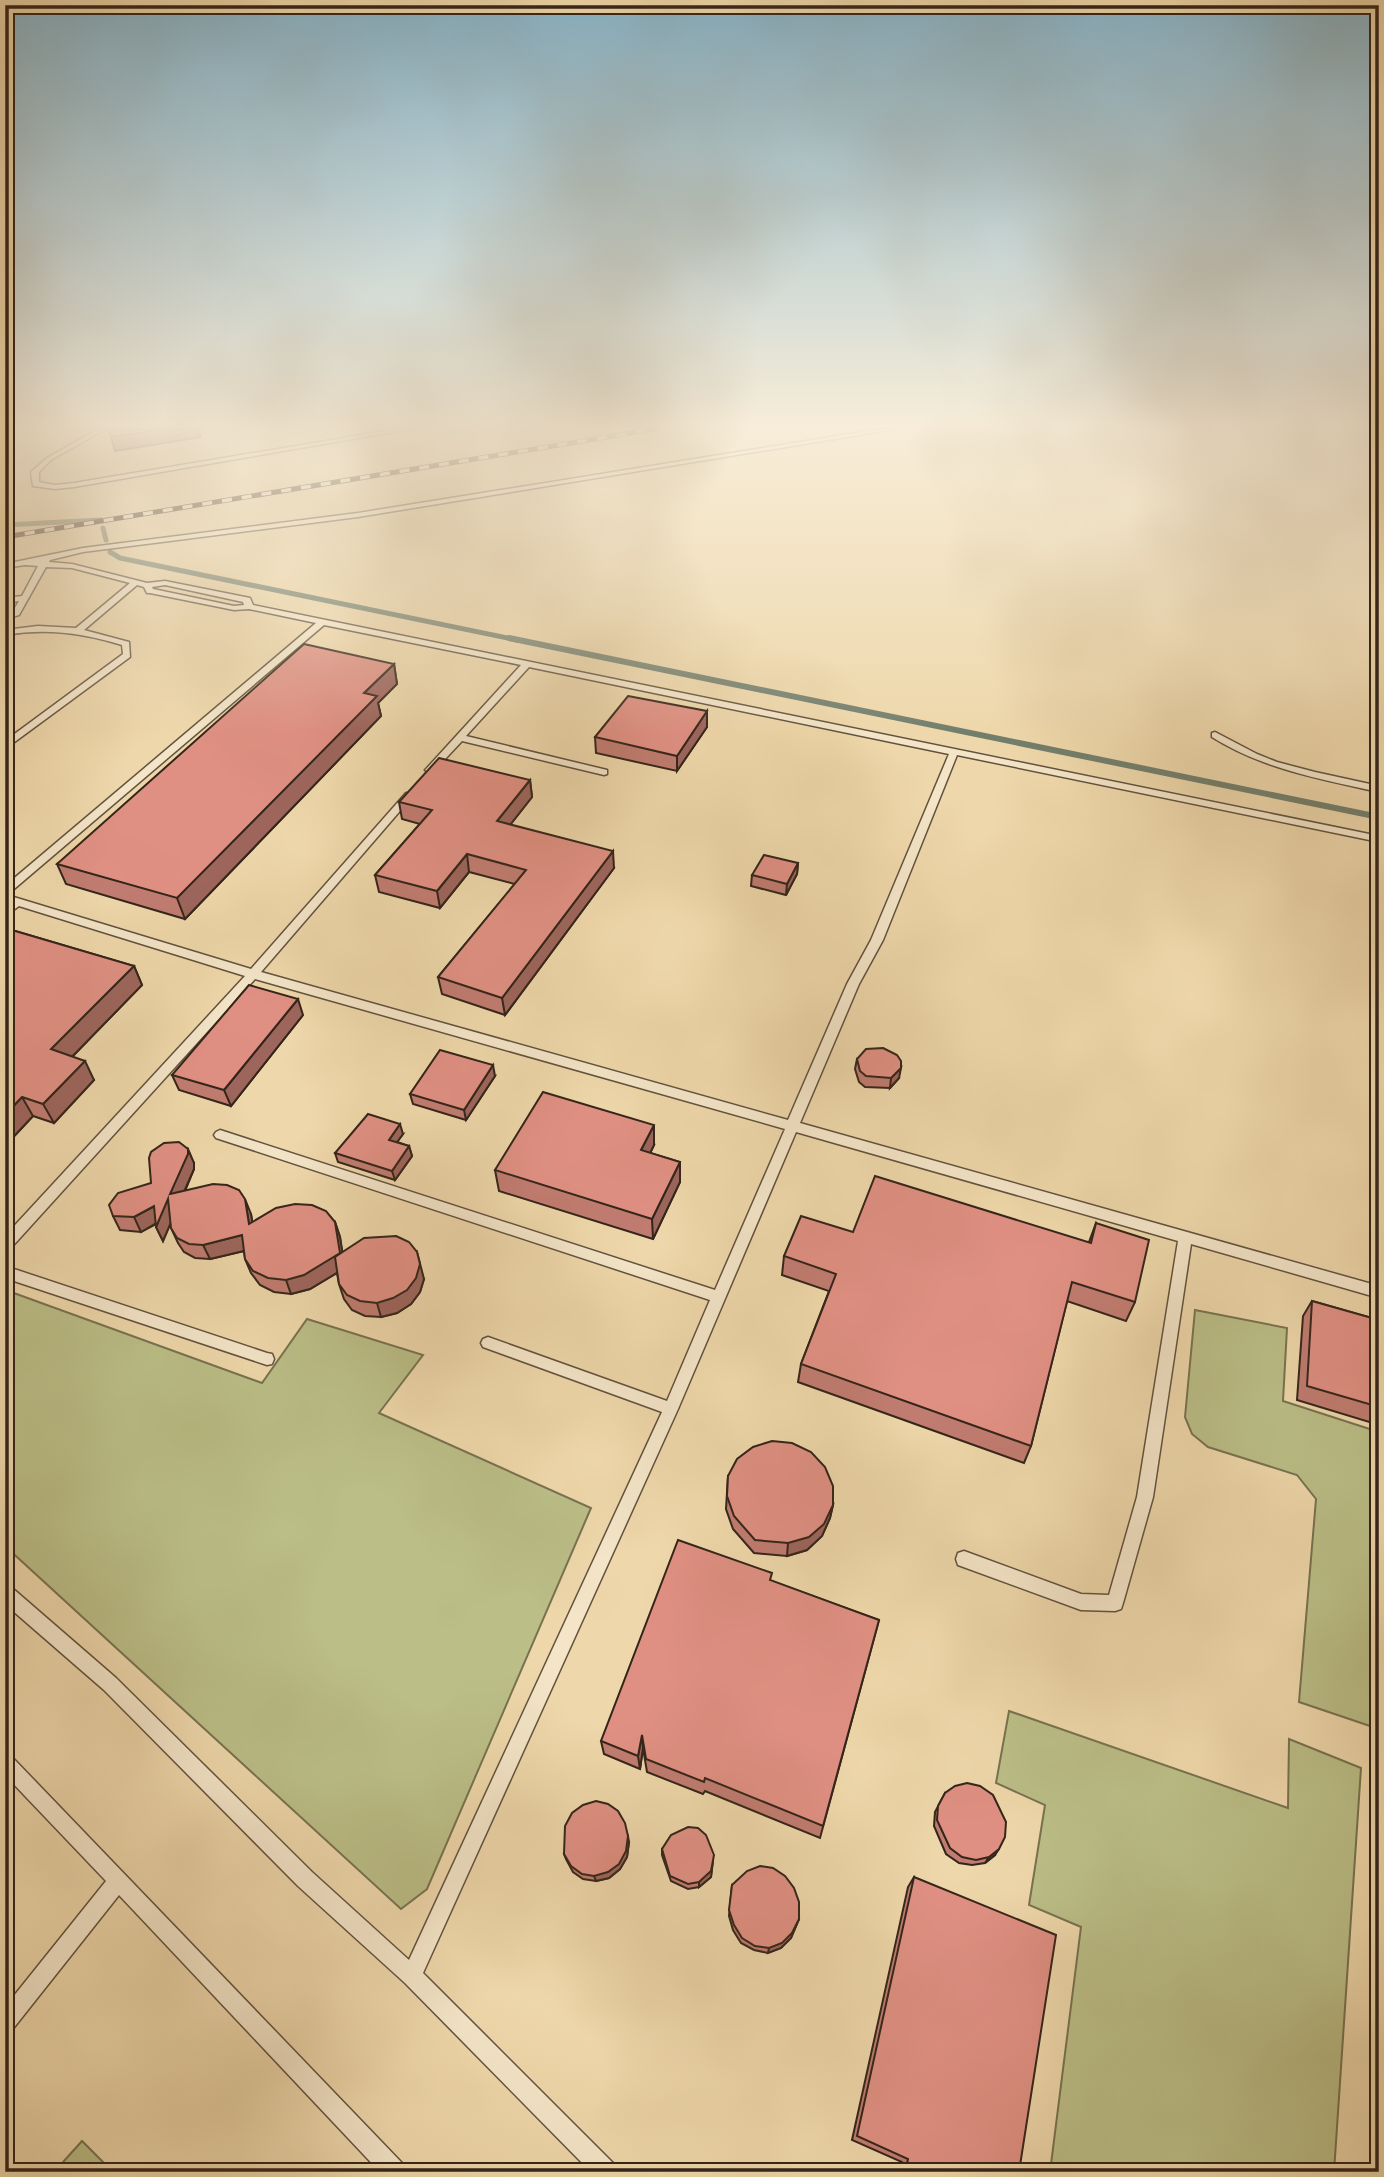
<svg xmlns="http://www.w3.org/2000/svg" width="1384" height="2177" font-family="'Old Standard TT',serif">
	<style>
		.green { fill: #bbbe87; stroke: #787250; stroke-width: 2 }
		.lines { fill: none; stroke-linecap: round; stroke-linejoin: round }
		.stream-far1 { stroke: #727e6c; stroke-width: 5 }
		.stream { stroke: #727e6c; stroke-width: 6 }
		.service-casing { stroke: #62523e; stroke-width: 3 }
		.service { fill: #f4e5c8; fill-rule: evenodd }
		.rail-casing { stroke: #34251a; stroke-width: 5 }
		.rail { stroke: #f4e5c8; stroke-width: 3.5; stroke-dasharray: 10; stroke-linecap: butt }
		.wall { fill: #c17c71; stroke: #34251a; stroke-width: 2 }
		.shaded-wall { fill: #9d655c; stroke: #34251a; stroke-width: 2 }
		.building { fill: #e09083; stroke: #34251a; stroke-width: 2 }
	</style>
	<rect width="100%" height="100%" fill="#eed7aa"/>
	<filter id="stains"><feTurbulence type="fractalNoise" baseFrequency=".00286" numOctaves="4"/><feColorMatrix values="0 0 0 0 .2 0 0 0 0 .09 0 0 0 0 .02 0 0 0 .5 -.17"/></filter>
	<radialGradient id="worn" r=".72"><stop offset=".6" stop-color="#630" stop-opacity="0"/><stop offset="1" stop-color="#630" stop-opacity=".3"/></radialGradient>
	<g class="green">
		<polygon points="11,1292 262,1383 307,1319 423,1355 379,1413 591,1508 427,1889 401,1909 5,1546 5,1298"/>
		<polygon points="1195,1310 1287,1328 1283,1401 1379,1432 1379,1729 1299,1702 1316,1499 1297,1475 1208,1447 1192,1434 1185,1417"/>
		<polygon points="1009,1711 1288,1808 1289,1739 1361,1768 1334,2172 1050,2172 1081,1927 1029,1905 1045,1805 996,1783"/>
		<polygon points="82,2141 113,2172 54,2172"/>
	</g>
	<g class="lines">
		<g class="stream-far1">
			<polyline points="5,525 101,520"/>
			<polyline points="103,528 106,540"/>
			<polyline points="110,552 120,558 517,640"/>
		</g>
		<polyline class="stream" points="509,638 1379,817"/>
		<g class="service-casing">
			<g id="service">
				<polygon points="98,429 106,429 51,460 39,472 39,482 55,485 74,483 397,429 411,429 74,487 55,489 33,486 31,472 47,458"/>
				<path d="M881,429H896L358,517L83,552L50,560L49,562L72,564L147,583L165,581L250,598L253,605L1379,836V842L957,755L883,940L859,984L800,1123L1379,1286V1298L1191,1244L1153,1497L1123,1603L1121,1609L1115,1611L1081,1610L958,1565L956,1559L958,1553L964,1551L1081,1594L1109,1595L1137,1497L1178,1241L796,1132L678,1409L423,1973L614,2164L617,2172H591L405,1983L298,1886L104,1690L5,1604V1585L11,1587L116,1678L312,1872L409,1960L662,1412L483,1347L481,1343L483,1339L488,1337L667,1401L710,1300L216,1138L214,1135L216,1132L220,1130L715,1290L785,1129L255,979L10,1249L5,1250V1236L245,976L19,906L5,916V907L9,903L5,902V886L316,623L249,609L234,610L150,593H147L144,587L137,585L84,630L129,642L130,657L5,749V741L123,654L122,645C82,633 47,628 5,635V630L38,626L76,628L130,583L72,568L46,567L19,615L5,619V614L13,611L19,601L5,603V598L22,596L38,566L25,565L5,568V564L83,548L358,513ZM165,585L243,602L244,605L234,606L153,589L152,587ZM324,625L521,665L427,768L425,770L430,773L433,772L462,741L604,775L607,774V770L466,736L529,667L949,754L871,940L847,984L788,1120L261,972L412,797V793H406L251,969L7,895Z"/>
				<path d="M1215,732L1257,754L1277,762L1315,772L1379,786V792C1320,779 1263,769 1212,737V733Z"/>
				<polygon points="5,1266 267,1353 272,1354 274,1359 272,1364 267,1365 5,1278"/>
				<polygon points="5,1753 11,1756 403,2164 406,2172 380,2172 119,1895 12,2030 5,2033 5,2007 106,1881 5,1775"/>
			</g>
		</g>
		<use href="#service" class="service"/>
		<g class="rail-casing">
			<polyline id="rail" points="5,537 655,429"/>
		</g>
		<use href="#rail" class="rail"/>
	</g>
	<g class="wall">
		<polygon points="394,664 397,684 378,703 381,716 185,919 66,884 57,864"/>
		<polygon points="707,711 707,727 677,771 596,753 595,737"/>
		<polygon points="530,780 532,797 510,825 614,868 505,1015 442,994 438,977 515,884 469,872 440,908 379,892 375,875 420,824 402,819 399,802"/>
		<polygon points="798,863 797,874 786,895 751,886 752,875"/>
		<polygon points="5,928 134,966 142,985 72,1057 94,1080 54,1123 33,1116 5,1146"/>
		<polygon points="303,1015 231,1106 179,1090 172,1075"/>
		<polygon points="857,1059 899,1078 890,1088 865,1087 859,1082 855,1069"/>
		<polygon points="495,1076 466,1120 413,1104 410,1094"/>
		<polygon points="403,1134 397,1142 409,1146 412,1156 395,1180 338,1162 335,1153"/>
		<polygon points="654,1145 650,1153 680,1162 680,1182 653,1239 499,1191 495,1170"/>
		<polygon points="194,1163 194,1169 185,1191 251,1214 252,1222 335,1222 340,1237 342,1252 424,1279 420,1292 411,1304 397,1313 381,1317 365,1316 352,1310 344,1299 339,1284 337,1273 310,1289 291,1294 274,1292 260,1285 251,1273 245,1259 244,1251 210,1259 195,1258 184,1252 178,1243 171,1228 170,1224 163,1241 156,1227 156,1224 141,1232 120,1230 113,1216 151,1183"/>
		<polygon points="1096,1223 1135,1302 1126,1321 1067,1301 1031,1446 1024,1463 798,1382 801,1364 829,1291 782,1275 784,1256 1089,1242"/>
		<polygon points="1312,1301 1379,1320 1379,1425 1297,1400 1303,1316"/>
		<polygon points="728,1476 833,1505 830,1518 822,1536 807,1550 787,1556 754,1553 733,1529 726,1509"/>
		<polygon points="771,1581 879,1620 820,1838 705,1791 703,1794 647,1772 643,1748 640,1769 604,1754 601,1741"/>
		<polygon points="945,1793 995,1855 985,1863 972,1865 959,1863 946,1854 934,1826 935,1812"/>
		<polygon points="629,1842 627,1857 620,1869 609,1878 596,1881 583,1879 573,1872 566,1859 564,1854"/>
		<polygon points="662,1849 713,1860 711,1877 699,1887 688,1889 671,1881 662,1855"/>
		<polygon points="914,1877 1019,2172 900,2172 902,2162 852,2140 908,1887"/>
		<polygon points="732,1885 799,1919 791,1938 781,1948 768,1953 754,1950 741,1943 733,1930 729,1916"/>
	</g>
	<g class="shaded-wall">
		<polygon points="164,429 198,429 201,437 115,451 111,437"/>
		<polygon points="394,664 397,684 378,703 381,716 185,919 177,898 364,693"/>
		<polygon points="707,711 707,727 677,771 677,756"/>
		<polygon points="530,780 532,797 499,839 497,821"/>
		<polygon points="613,851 614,868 505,1015 502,998"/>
		<polygon points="467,854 469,872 440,908 437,891"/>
		<polygon points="798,863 797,874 786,895 787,884"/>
		<polygon points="134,966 142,985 61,1068 51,1049"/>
		<polygon points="298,999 303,1015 231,1106 224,1090"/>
		<polygon points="85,1061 94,1080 54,1123 43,1104"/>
		<polygon points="493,1065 495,1076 466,1120 464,1110"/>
		<polygon points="901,1068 899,1078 890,1088 891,1078"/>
		<polygon points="22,1097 33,1116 5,1146 5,1115"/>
		<polygon points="400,1124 403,1134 392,1149 389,1140"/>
		<polygon points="654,1125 654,1145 642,1170 641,1150"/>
		<polygon points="409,1146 412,1156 395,1180 392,1171"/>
		<polygon points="188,1149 194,1163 194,1169 177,1208 170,1194"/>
		<polygon points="680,1162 680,1182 653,1239 652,1219"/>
		<polygon points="168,1199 175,1213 163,1241 156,1227 158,1222 141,1232 134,1217"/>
		<polygon points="245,1199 251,1214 255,1238 249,1224"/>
		<polygon points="335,1222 340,1237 345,1268 310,1289 291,1294 286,1280"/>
		<polygon points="242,1235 248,1250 210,1259 203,1245"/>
		<polygon points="417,1252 424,1279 420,1292 411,1304 397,1313 381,1317 377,1303"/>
		<polygon points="833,1505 830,1518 822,1536 807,1550 787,1556 788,1543"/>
		<polygon points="642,1735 643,1748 640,1769 638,1756"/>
		<polygon points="628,1836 629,1842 627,1857 620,1869 609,1878 596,1881 594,1876"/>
		<polygon points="999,1849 995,1855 985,1863 989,1857"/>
		<polygon points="713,1860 711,1877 699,1887 699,1882"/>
		<polygon points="799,1919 791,1938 781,1948 768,1953 769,1948"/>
	</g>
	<g class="building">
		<polygon points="109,429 164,429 111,437"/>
		<polygon points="304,644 394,664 364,693 377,696 177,898 57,864"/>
		<polygon points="628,696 707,711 677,756 595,737"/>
		<polygon points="439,758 530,780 497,821 613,851 502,998 438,977 526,870 467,854 437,891 375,875 432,810 399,802"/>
		<polygon points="764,855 798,863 787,884 752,875"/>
		<polygon points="5,928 134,966 51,1049 85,1061 43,1104 22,1097 5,1115"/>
		<polygon points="249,985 298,999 224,1090 172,1075"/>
		<polygon points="883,1048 897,1055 901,1061 901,1068 891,1078 866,1076 860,1071 857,1059 866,1049"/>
		<polygon points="440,1050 493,1065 464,1110 410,1094"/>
		<polygon points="543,1092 654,1125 641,1150 680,1162 652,1219 495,1170"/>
		<polygon points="368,1114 400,1124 389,1140 409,1146 392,1171 335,1153"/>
		<polygon points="179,1142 188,1149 188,1154 170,1194 213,1184 227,1185 239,1190 245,1199 249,1224 276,1208 295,1204 312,1205 326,1211 335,1222 340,1253 304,1275 286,1280 268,1278 253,1271 245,1259 242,1235 203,1245 189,1244 177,1238 171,1228 168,1199 156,1227 154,1206 134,1217 113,1216 109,1205 118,1193 151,1183 149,1158 151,1152 164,1143"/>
		<polygon points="875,1176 1091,1243 1096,1223 1149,1240 1135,1302 1072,1282 1031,1446 801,1364 836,1274 784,1256 801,1216 853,1232"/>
		<polygon points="396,1236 409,1242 417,1252 420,1264 416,1278 407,1290 393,1298 377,1303 360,1301 347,1295 339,1284 335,1257 364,1238"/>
		<polygon points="1312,1301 1379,1320 1379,1407 1307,1386"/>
		<polygon points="772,1441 792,1443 811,1452 825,1467 833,1486 833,1505 824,1524 809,1537 788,1543 755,1540 734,1516 727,1496 728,1476 737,1459 753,1447"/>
		<polygon points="678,1540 772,1573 770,1580 879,1620 823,1826 705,1778 704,1782 646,1759 642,1735 638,1756 601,1741"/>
		<polygon points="967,1783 980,1786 993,1795 1006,1822 1005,1837 999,1849 989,1857 976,1860 962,1857 950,1848 937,1820 938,1806 945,1793 955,1786"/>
		<polygon points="596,1801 608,1804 618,1811 625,1823 628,1836 626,1851 619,1864 608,1872 594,1876 582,1874 571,1866 564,1854 565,1826 572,1813 583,1805"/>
		<polygon points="688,1827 698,1828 706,1835 714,1855 711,1871 699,1882 688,1884 670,1876 662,1849 671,1835"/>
		<polygon points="760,1866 773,1868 785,1876 794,1888 799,1902 799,1919 792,1933 782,1943 769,1948 755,1946 742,1938 734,1925 729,1910 732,1885 747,1871"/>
		<polygon points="914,1877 1056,1935 1019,2172 905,2172 908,2159 857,2136"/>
	</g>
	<linearGradient id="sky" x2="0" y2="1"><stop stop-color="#89b6cc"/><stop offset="0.58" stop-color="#f7edd9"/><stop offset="1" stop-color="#f7edd9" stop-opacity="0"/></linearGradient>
	<rect width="1384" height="734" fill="url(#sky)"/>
	<rect width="1384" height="2177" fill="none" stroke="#eed7aa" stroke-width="28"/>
	<rect x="7" y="7" width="1370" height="2163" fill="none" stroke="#34251a" stroke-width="3.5"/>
	<rect x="14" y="14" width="1356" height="2149" fill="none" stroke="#34251a" stroke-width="2"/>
	<rect width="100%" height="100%" filter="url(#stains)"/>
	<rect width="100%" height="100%" fill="url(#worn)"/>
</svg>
